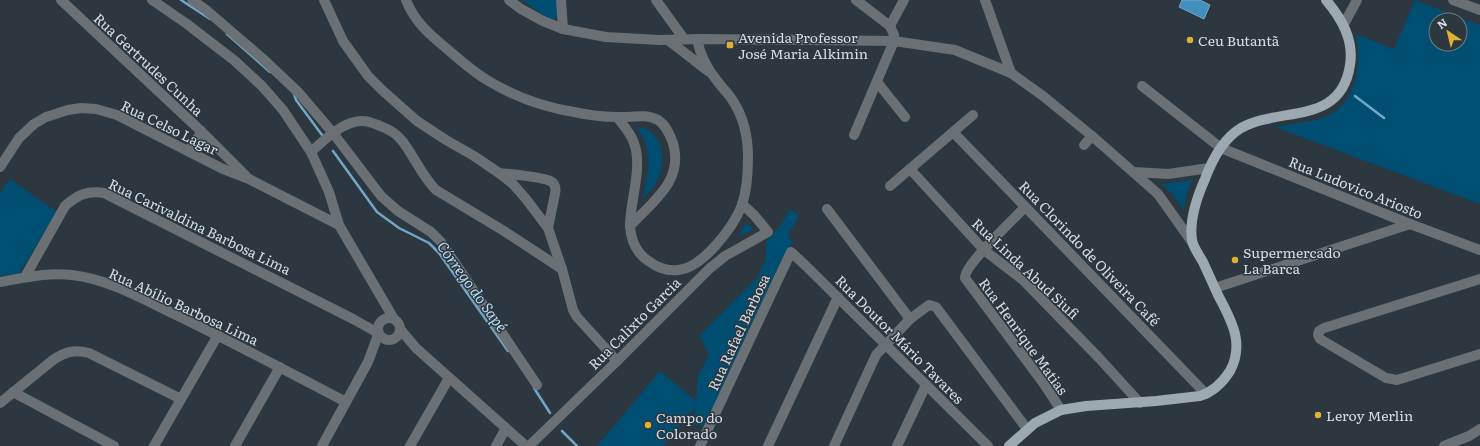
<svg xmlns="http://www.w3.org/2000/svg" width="1480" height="446" font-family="Literata,serif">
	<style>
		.green { fill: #004e72; fill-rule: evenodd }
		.water { fill: #4490bd; stroke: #70a7c8 }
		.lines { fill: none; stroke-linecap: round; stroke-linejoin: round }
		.stream { stroke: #70a7c8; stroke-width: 2.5 }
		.minor { stroke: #6a7074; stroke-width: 10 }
		.major { stroke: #9da9b1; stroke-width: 10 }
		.poi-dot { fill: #deb133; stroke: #2c373f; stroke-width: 1.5 }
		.labels { text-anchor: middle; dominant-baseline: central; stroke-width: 3; stroke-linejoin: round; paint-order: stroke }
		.poi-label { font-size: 14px; fill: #d6dee3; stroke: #2c373f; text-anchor: start }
		.street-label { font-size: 14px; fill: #d6dee3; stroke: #2c373f }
		.water-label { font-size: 15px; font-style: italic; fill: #b6dbf4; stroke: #2c373f }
	</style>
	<rect width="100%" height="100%" fill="#2c373f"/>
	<g class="green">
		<polygon points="522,0 557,0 558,13 557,18 551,20"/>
		<path d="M1415,0L1480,25V204L1275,127C1291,124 1315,122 1329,115C1358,101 1362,61 1356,34L1394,49ZM1436,20H1460V44H1436Z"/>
		<path d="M637,127C663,129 667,160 658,179C655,187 648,193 642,199C650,169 654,154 637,127Z"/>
		<polygon points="10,179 57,212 19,274 0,276 0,193"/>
		<polygon points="1192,180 1187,193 1184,210 1174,196 1162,184"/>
		<polygon points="790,209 799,216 788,235 793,243 786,254 706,427 694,425 695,408 663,446 597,446 660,371 696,401 698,376 709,355 700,335 757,278 766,259 766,242 781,225"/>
		<polygon points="745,224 748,224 754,230 738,236"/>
	</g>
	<polygon class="water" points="1182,0 1200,0 1210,5 1204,19 1179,7"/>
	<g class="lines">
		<g class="stream">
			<polyline points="181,0 210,19"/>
			<polyline points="227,34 270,72"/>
			<polyline points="294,94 296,100 322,135"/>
			<polyline points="1355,96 1384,118"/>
			<polyline points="333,151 377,212 399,228 429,243 439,253 508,351"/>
			<polyline points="534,388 550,413"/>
			<polyline points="562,431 577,446"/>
		</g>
		<g class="minor">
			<polyline points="61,0 202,132 246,176"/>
			<polyline points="152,0 187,24 235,61 262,86 283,110 311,152 329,192 339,225 394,319"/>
			<polyline points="192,0 205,9 262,58 299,93 333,133 381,196 398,211 431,232 441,242 537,385"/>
			<polyline points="324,0 343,41 368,76 382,90 417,121 446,140 474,156 499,173 513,184 526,199 548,228 562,269 573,310 577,317 617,361"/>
			<path d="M406,0C414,21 429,34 446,48C459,59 472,71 487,80C513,96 544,107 574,112C588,115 603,117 616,117C631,118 645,113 658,120C666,125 670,135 673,143C684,181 653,201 630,226C631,241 637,254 650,262C658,268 668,271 678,270C703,268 734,226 742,205C747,190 748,172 748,157C748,137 744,118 733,101C729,94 723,89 718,82C708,70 700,55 697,39"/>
			<polyline points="509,0 521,9 543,21 563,29 606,37 659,40 704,39 894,41 955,50 1011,73 1043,96 1092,136 1158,194 1192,242"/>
			<polyline points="561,0 563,29"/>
			<polyline points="656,0 684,39"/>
			<polyline points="985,0 1011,73"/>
			<polyline points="1453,0 1480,10"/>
			<polyline points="1344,24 1357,0"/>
			<polyline points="890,26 904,0"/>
			<polyline points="668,40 708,71"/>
			<polyline points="877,82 905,117"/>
			<polyline points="1142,86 1221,148 1410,224 1480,250"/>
			<path d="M617,117C623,125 631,133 634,143C643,167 630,201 630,226"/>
			<polyline points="953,132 1206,394"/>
			<polyline points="854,135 894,41 894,35 890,26 856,0"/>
			<polyline points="1084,145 1092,136"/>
			<polyline points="188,151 202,132"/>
			<path d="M311,152C324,140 344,120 363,121C369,121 375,124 380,126C389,129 398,135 403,142C415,158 422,176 436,190L504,231L562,269"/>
			<polyline points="0,167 19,138 34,124 46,117 68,110 81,108 96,109 117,115 223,169 249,179 339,225"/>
			<polyline points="910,169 984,250 1023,280 1099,358 1140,403"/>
			<polyline points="1134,172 1168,174 1209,168"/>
			<path d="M499,173C509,174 546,177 552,182C556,185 556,189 555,194L548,228"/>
			<polyline points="890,186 973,115"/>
			<path d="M1025,207C1014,219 964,265 965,278L1044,384L1061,410"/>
			<polyline points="827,209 910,319"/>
			<path d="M25,277L65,206C77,195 88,190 104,193L353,319L378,333"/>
			<polyline points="1480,279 1324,328 1319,331 1318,335 1320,339 1386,378 1397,380 1480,354"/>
			<path d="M0,282C24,278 48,272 72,275C108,279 141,298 174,314C232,342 289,372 346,402"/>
			<polyline points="1215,288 1410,224"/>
			<circle cx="389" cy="329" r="11"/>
			<polyline points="400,329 416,348 526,446"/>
			<polyline points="13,392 114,446"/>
			<path d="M0,403L53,360C65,352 74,349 89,353L181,399"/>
			<polyline points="154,446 218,335"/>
			<polyline points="235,446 280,367"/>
			<polyline points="322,446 368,362 378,335"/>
			<polyline points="410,446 449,378"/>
			<polyline points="496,446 506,428"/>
			<polyline points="529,446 617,361 709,269 725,256 768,232 754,215 742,204"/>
			<polyline points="700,446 791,252 805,265 988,446"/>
			<polyline points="768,446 838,297"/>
			<polyline points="834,446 876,355 910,319 929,305 936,307 1027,429"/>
			<polyline points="897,446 926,385"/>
			<polyline points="1444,446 1469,436 1480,429"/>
		</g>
		<path class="major" d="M1009,446L1035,423L1061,410L1086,406L1156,401L1200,396C1213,392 1223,382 1230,371C1245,343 1231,320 1218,295C1213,284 1208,273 1203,262C1199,255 1193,247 1192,240C1189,220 1197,197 1205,179C1212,160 1223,139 1241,128C1281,106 1341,126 1350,65C1354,40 1342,19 1326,0"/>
	</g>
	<g class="poi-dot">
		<circle cx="1190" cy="40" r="4"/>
		<rect x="726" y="41" width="8" height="8" rx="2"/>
		<circle cx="1235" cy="260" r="4"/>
		<circle cx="1318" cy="415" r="4"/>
		<circle cx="648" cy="425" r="4"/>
	</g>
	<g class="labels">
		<g class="poi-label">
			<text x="738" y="37">Avenida Professor<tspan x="738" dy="16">José Maria Alkimin</tspan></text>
			<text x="1198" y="40">Ceu Butantã</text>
			<text x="1243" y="252">Supermercado<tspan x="1243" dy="16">La Barca</tspan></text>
			<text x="1326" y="415">Leroy Merlin</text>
			<text x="656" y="417">Campo do<tspan x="656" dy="16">Colorado</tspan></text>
		</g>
		<g class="street-label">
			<text transform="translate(149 64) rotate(43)">Rua Gertrudes Cunha</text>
			<text transform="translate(170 127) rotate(26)">Rua Celso Lagar</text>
			<text transform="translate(1356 187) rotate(22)">Rua Ludovico Ariosto</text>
			<text transform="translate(200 226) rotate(26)">Rua Carivaldina Barbosa Lima</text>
			<text transform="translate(1090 253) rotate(46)">Rua Clorindo de Oliveira Café</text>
			<text transform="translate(1026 268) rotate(43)">Rua Linda Abud Siufi</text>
			<text transform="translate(184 306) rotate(25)">Rua Abílio Barbosa Lima</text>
			<text transform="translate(634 323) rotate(-45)">Rua Calixto Garcia</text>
			<text transform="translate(738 332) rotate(-65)">Rua Rafael Barbosa</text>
			<text transform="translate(1024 336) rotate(54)">Rua Henrique Matias</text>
			<text transform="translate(900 339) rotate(45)">Rua Doutor Mário Tavares</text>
		</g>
		<g class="water-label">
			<text transform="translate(473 286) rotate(54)">Córrego do Sapé</text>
		</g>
	</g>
	<g transform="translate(1448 32) rotate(325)"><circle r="19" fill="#2c373f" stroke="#707a81"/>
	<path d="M0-3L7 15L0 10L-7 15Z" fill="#deb133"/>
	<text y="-6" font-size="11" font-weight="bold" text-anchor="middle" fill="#d6dee3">N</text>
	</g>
</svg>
